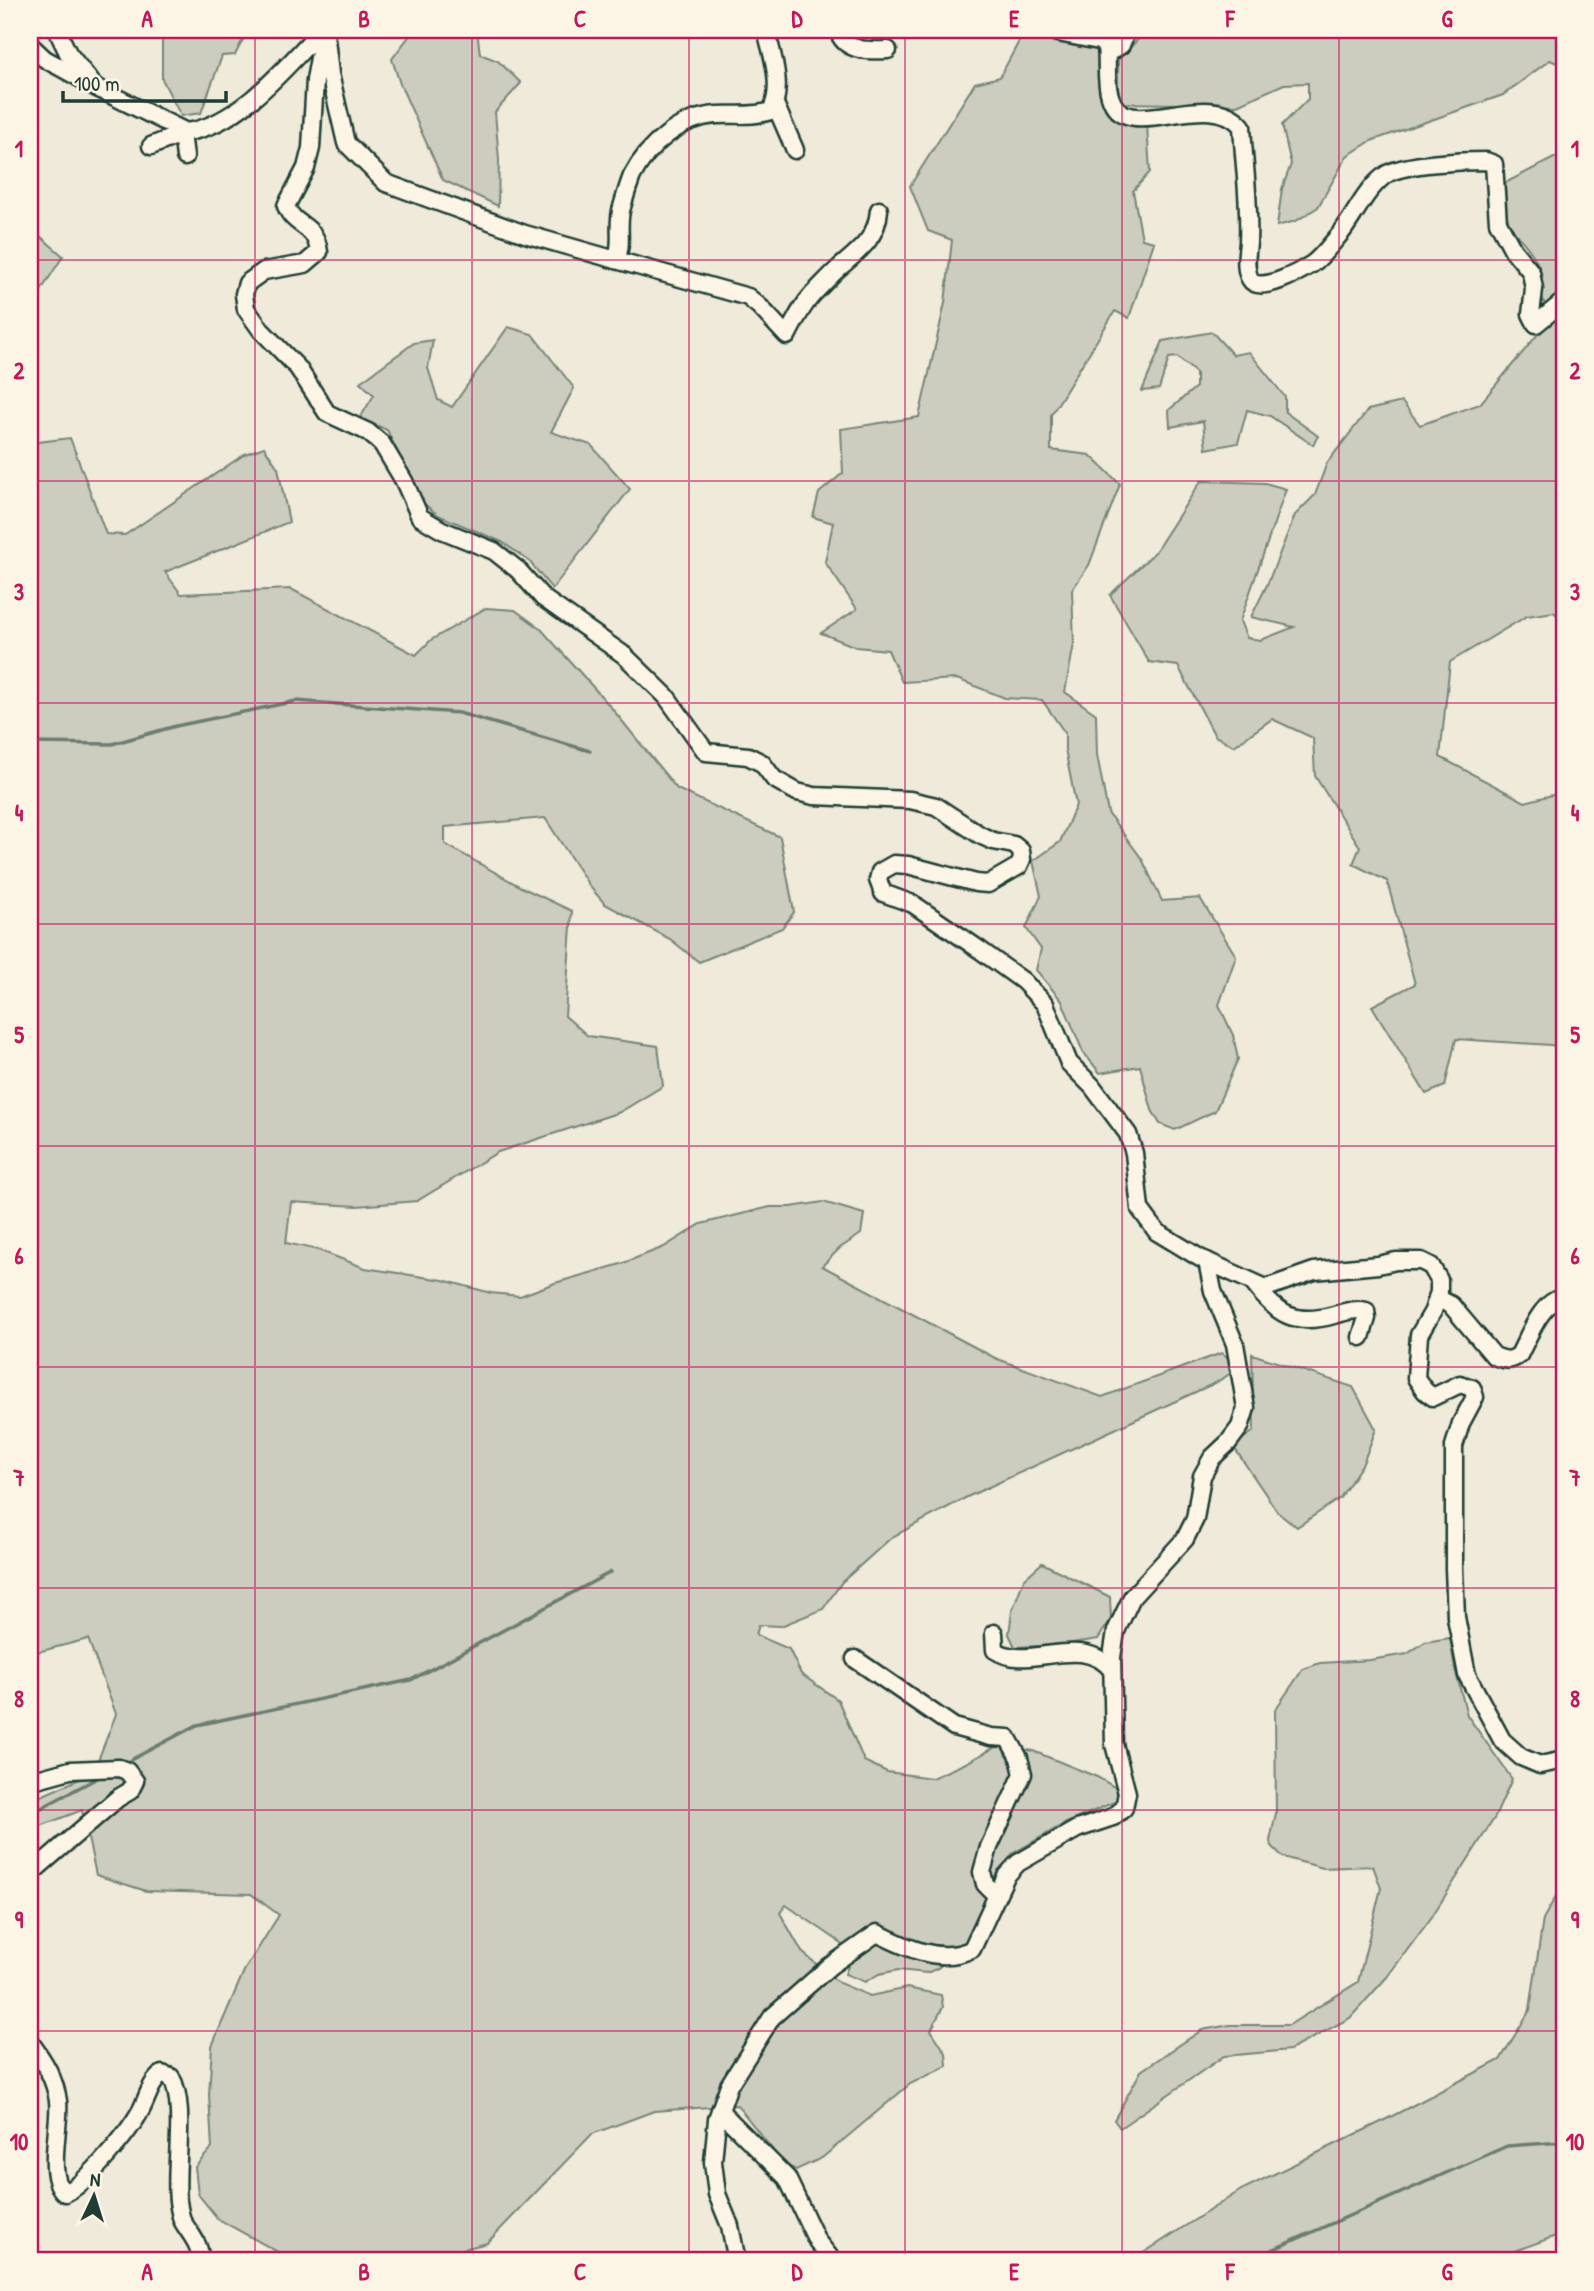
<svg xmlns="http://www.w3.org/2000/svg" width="1594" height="2291" font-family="'Patrick Hand',sans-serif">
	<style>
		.green { fill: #cccdbf; stroke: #76857a; stroke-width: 2 }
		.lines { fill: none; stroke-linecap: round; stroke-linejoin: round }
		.stream { stroke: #6c7d71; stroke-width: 3.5 }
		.minor-casing { stroke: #1f3d34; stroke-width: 21 }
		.minor { stroke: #fcf5e5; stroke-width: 16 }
		.grid { fill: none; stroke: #c2185b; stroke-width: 2; stroke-opacity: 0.55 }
		.neatline { fill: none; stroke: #c2185b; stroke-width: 2.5 }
		.grid-label { font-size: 23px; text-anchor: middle; font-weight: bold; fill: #c2185b }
	</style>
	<rect width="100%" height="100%" fill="#efeada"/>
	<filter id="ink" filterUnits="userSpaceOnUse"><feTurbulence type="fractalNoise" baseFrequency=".0143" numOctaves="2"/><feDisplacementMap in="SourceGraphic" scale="14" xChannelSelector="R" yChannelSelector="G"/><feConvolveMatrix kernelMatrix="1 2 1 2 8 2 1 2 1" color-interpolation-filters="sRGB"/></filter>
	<g filter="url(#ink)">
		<g class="green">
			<polygon points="162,30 269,30 267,35 248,30 235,55 222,56 201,113 181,116 162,79"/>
			<polygon points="414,30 477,30 480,54 498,61 521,83 495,112 499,160 498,206 443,180 400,84 392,59"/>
			<polygon points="1025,30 1034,30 1066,44 1100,50 1106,107 1117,122 1147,125 1150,172 1133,191 1142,239 1154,242 1129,318 1115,311 1051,415 1051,450 1090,455 1120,484 1089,565 1072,590 1074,644 1065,692 1096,714 1097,755 1108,813 1142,859 1162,901 1200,898 1236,956 1219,1005 1233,1035 1238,1059 1215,1111 1175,1130 1160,1124 1152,1110 1140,1066 1100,1073 1083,1052 1062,1001 1036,970 1041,949 1026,928 1041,896 1033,861 1060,842 1076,805 1065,749 1065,733 1042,700 1005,698 957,679 902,682 888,650 856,647 821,633 857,609 825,562 833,523 813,517 819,493 843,473 841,429 919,417 945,303 952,240 928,231 910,186 975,83 1000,77"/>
			<polygon points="1147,30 1564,30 1564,66 1550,60 1503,95 1371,141 1347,156 1318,207 1296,221 1277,226 1282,189 1291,164 1282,125 1308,99 1308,83 1284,84 1237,105 1122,103 1118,90 1118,60"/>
			<path d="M1564,153V292L1553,304L1546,306C1538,295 1544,286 1541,274C1536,252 1517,236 1503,219L1505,183Z"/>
			<polygon points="30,235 40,236 63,256 30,308"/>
			<polygon points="1564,309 1564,623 1554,612 1527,616 1450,662 1440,757 1525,802 1564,792 1564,1049 1551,1045 1456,1039 1445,1086 1426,1094 1372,1006 1415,984 1387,881 1353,864 1360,847 1315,776 1313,738 1272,719 1234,746 1215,736 1178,666 1149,662 1110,595 1155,552 1201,481 1265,483 1286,489 1240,621 1247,638 1261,640 1294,627 1251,617 1267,585 1295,515 1315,495 1327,463 1368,410 1402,402 1420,425 1480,404 1538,334"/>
			<polygon points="508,327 532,334 574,388 551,432 591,445 630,489 552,589 529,561 502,542 438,515 422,502 387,430 360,418 374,395 360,382 414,343 433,340 428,368 438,400 452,407"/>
			<polygon points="1212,332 1233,355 1249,352 1285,397 1285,412 1318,436 1313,445 1270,416 1247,410 1238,443 1206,449 1203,421 1170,427 1169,410 1196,387 1196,373 1177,357 1169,358 1159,389 1142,391 1163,341"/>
			<polygon points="70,438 106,534 125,535 245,454 264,447 278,468 289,522 165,572 181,594 291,589 416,655 431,640 486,608 515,610 541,629 610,706 677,789 780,837 794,912 782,928 699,962 670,939 605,904 590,887 545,818 445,827 445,844 521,887 572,911 565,1016 588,1036 658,1046 663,1086 620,1112 498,1152 417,1201 357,1206 291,1202 286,1243 318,1250 365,1268 443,1280 491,1293 520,1296 555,1283 621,1264 664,1247 701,1224 770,1207 791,1207 823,1202 864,1214 861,1234 840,1248 822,1266 995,1358 1102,1397 1222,1353 1227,1357 1233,1372 1215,1383 967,1497 892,1537 842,1582 823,1609 781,1626 759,1625 756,1635 789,1649 801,1674 838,1700 864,1761 887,1772 932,1778 966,1763 999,1745 1033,1751 1097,1777 1116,1788 1119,1800 1064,1824 1012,1854 970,1940 938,1968 927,1973 898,1970 879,1974 865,1982 845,1974 852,1956 837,1940 786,1905 780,1913 802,1952 839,1983 870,1996 907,1988 941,1995 943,2007 931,2030 946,2053 947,2066 910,2084 822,2158 796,2170 784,2164 737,2105 654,2111 592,2134 487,2243 417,2261 294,2261 218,2219 198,2194 195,2167 212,2148 209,2095 212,2046 244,1971 279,1915 251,1894 146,1891 96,1875 82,1810 30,1830 30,1801 93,1773 116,1714 88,1639 30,1654 30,443"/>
			<polygon points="1252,1354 1353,1387 1376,1429 1363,1463 1340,1498 1297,1527 1277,1511 1233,1446 1254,1431"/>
			<polygon points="1042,1563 1110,1597 1111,1619 1098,1639 1060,1645 1015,1647 1009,1634 1012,1611 1024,1579"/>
			<polygon points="1450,1638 1455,1669 1467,1715 1512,1779 1495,1817 1431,1918 1387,1977 1350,2018 1290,2050 1224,2056 1120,2128 1114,2120 1141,2071 1202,2030 1230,2025 1289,2025 1358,1982 1381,1888 1373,1866 1323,1868 1283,1857 1272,1846 1270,1841 1276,1813 1275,1710 1303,1669 1320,1663 1370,1660 1407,1654 1425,1642"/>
			<polygon points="1564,1882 1564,2233 1487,2261 1131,2261 1241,2190 1379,2123 1500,2060 1530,2010 1543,1919"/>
		</g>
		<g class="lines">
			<g class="stream">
				<polyline points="30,743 112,744 176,726 296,701 459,713 590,751"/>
				<polyline points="123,1764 197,1725 411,1680 611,1572"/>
				<polyline points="30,1814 101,1776"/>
				<polyline points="1247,2261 1507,2146 1564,2142"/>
			</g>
			<g class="minor-casing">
				<g id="minor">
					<path d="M57,30L68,53L95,87L186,132C238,126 287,66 321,30"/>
					<path d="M324,30L315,80L311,148L306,168L286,206C295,229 315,222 319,252L305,264L264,271L247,283L244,294L246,309L261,330L298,368L327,413L368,432L382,444L404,481L420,517L442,530L494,551L518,570L543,598L624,655L666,696L706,752L748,756L762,763L774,779L797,792L814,796L910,800L936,806L980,835L993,841L1014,845L1021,851L1022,859L1019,866L988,884L976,883L908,865L894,864L880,872L878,880L883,893L913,904L980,950L1023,981L1045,1004L1069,1063L1092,1086L1128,1134L1134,1153L1140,1209L1157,1232L1200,1258L1266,1288L1314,1271L1378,1265L1396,1261H1421L1431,1266L1439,1280V1292L1433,1311L1419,1335L1416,1378L1425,1391L1433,1397L1460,1384L1472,1388L1475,1397L1461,1423L1454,1446V1568L1456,1617L1467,1675L1502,1740L1521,1757L1540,1765L1564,1760"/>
					<path d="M838,30C844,52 869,51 888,50"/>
					<polyline points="1051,30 1058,33 1099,41 1113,50 1121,45 1127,30"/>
					<path d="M326,39L330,74L346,143L386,183L525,234L616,260C624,244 616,225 622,207C625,197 628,186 632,176C648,145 681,117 717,115C736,114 753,117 771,111C784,88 772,54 766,30"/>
					<polyline points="30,45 45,59 87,82"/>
					<path d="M1106,47C1108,62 1105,82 1110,96C1124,147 1207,85 1242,126C1244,165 1250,203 1248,242C1247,254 1244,268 1250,279C1259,295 1301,271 1312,264C1322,257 1332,243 1341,233C1355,215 1367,187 1387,174C1406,163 1463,161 1486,161L1494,164L1498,222L1513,250L1531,272L1534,289L1531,314L1536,324L1564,301"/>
					<polyline points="775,104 795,150"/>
					<polyline points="182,133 185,157"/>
					<polyline points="151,146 186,132"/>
					<path d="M616,260L748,297L760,307L787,336C795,321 801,307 813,294C822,285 831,275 840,267C860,250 877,238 879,210"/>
					<path d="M1254,1284C1277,1315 1295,1326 1334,1315C1345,1312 1356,1308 1366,1311L1367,1318L1361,1337"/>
					<path d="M1437,1298L1451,1305L1494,1356C1504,1360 1510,1362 1519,1355C1529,1336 1541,1301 1564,1297"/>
					<path d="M994,1633L995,1650C1028,1673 1080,1631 1112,1670"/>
					<polyline points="855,1659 954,1727 991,1737 1008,1738 1019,1758 1023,1774 989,1847 982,1872 985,1884 996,1895"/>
					<polyline points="30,1781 70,1770 119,1768 127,1771 135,1781 130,1791 118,1798 30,1874"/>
					<path d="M30,2042C43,2060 55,2078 58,2101C61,2125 45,2177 65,2193C87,2184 129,2132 141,2110C148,2097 150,2083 162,2074L171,2077C187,2104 174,2167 178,2201C179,2208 180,2216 183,2222C190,2234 203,2247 199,2261"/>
					<polyline points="720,2111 787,2178 817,2241 833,2261"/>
					<path d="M737,2261L730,2226L717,2194L713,2162L717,2119L729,2085L772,2017L830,1966L877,1933C905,1947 941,1965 972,1949L1006,1876L1018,1863L1077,1829L1113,1817L1124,1808L1127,1793L1114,1744L1112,1657L1116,1631L1132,1597L1185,1539L1195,1519L1202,1476L1212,1458L1228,1443L1240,1427L1246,1408L1235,1344L1213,1291L1207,1261"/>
				</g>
			</g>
			<use href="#minor" class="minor"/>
		</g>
	</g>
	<path class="grid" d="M255,30V2261M472,30V2261M689,30V2261M905,30V2261M1122,30V2261M1339,30V2261M30,260H1564M30,481H1564M30,703H1564M30,924H1564M30,1146H1564M30,1367H1564M30,1588H1564M30,1810H1564M30,2031H1564"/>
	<rect width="1594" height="2291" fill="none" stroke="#fcf5e5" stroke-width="77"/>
	<g transform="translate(94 2196) rotate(4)" stroke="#fcf5e5" stroke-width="5" paint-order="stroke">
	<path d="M0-5L12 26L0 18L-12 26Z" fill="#1f3d34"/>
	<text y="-10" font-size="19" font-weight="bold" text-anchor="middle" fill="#1f3d34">N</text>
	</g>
	<path d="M63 91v10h163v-10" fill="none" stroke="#1f3d34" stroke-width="3.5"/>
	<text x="74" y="91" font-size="21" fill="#1f3d34" stroke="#fcf5e5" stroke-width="5" paint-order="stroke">100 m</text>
	<rect x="38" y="38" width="1518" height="2214" class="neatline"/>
	<g class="grid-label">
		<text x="147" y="27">A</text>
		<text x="364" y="27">B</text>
		<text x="580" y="27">C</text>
		<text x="797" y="27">D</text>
		<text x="1014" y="27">E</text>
		<text x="1230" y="27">F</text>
		<text x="1447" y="27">G</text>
		<text x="19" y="157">1</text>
		<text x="1575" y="157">1</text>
		<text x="19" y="379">2</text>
		<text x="1575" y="379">2</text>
		<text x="19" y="600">3</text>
		<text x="1575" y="600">3</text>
		<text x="19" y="821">4</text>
		<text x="1575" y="821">4</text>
		<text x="19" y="1043">5</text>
		<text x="1575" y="1043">5</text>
		<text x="19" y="1264">6</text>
		<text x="1575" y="1264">6</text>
		<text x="19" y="1486">7</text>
		<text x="1575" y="1486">7</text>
		<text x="19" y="1707">8</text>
		<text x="1575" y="1707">8</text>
		<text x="19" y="1928">9</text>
		<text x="1575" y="1928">9</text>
		<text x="19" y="2150">10</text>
		<text x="1575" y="2150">10</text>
		<text x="147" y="2280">A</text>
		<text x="364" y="2280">B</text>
		<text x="580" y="2280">C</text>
		<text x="797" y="2280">D</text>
		<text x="1014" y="2280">E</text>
		<text x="1230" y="2280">F</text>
		<text x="1447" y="2280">G</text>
	</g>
</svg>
